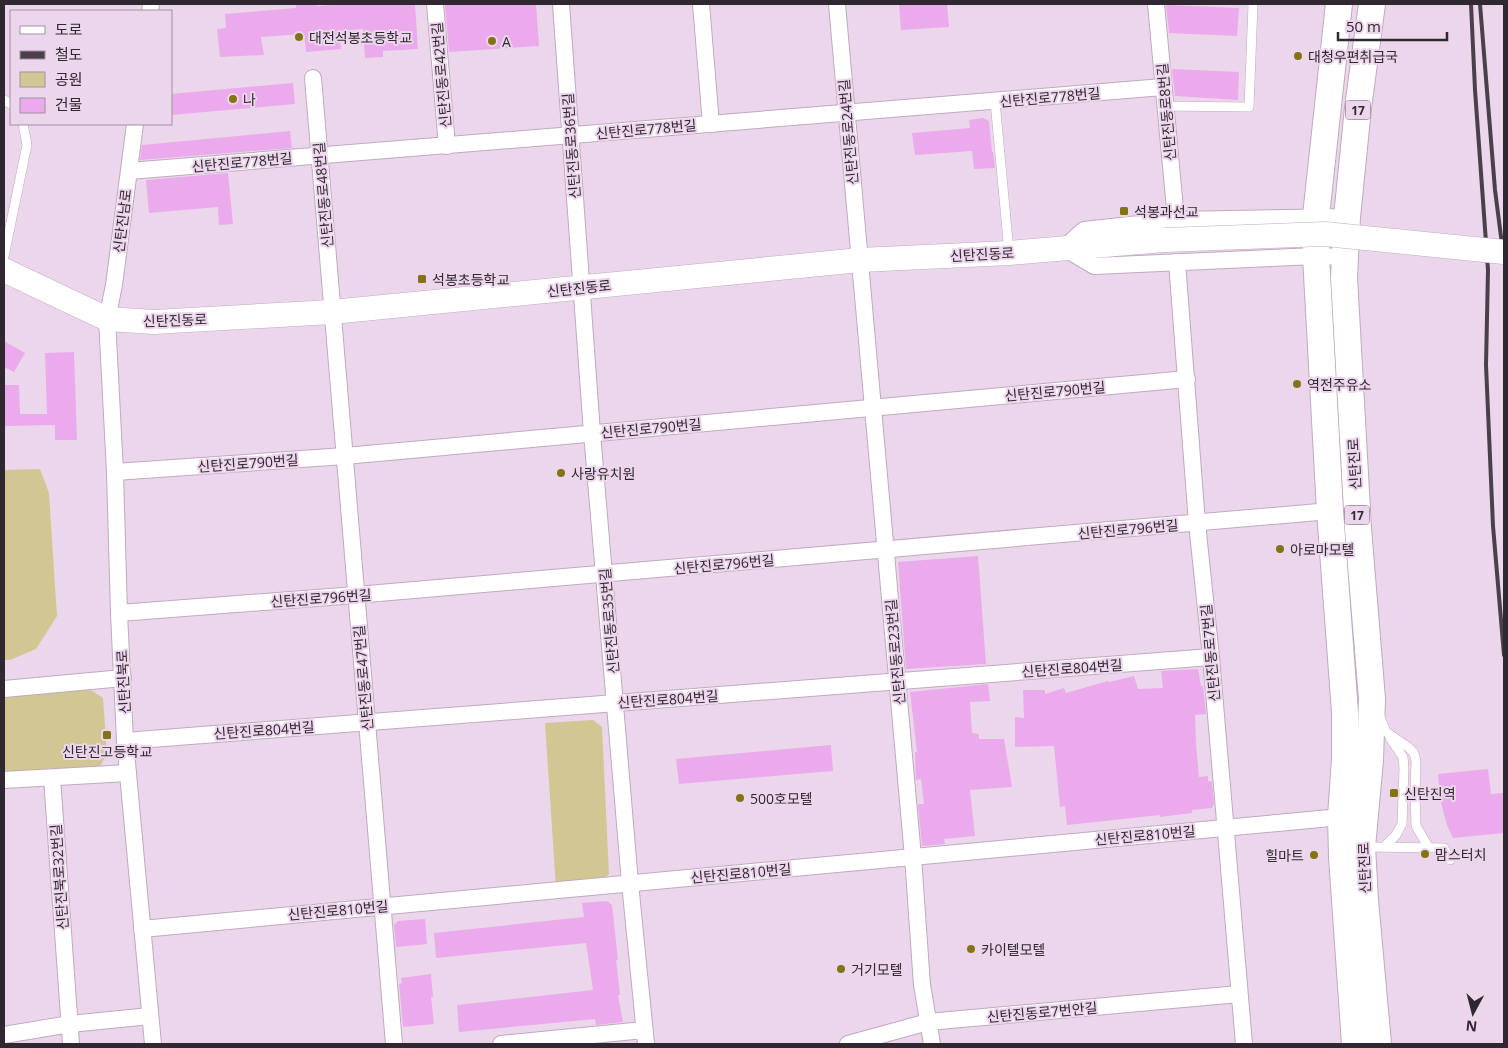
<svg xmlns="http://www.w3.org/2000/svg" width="1508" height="1048" font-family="'Open Sans','Noto Sans KR',sans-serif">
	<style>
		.green { fill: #d2c793 }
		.building { fill: #eaaaeb }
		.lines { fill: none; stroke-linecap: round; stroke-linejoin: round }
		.lane-casing { stroke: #bfaabf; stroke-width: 10 }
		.street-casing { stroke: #bfaabf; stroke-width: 18 }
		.secondary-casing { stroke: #bfaabf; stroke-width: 25 }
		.primary-casing { stroke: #bfaabf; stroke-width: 28 }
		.lane { stroke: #fff; stroke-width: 9 }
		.street { stroke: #fff; stroke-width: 16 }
		.secondary { stroke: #fff; stroke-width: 24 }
		.primary { stroke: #fff; stroke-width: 26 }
		.rail { stroke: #4a404a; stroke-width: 4 }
		.secondary-bridge-casing { stroke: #bfaabf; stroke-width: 25; stroke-linecap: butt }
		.secondary-bridge { stroke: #fff; stroke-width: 24 }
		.poi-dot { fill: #847314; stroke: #ecd6ec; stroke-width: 2 }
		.labels { text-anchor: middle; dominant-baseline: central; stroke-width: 4; stroke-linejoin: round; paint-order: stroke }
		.shield { fill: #ecd6ec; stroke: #685c68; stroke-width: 1 }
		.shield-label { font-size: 12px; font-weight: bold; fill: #302830 }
		.poi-label { font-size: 14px; fill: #302830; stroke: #ecd6ec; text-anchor: start }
		.street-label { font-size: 14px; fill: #302830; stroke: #ecd6ec }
	</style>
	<rect width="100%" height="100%" fill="#ecd6ec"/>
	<g class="green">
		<polygon points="40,469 49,493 57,616 36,649 10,660 4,660 4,470"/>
		<polygon points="91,690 103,698 107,755 99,767 4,774 4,696"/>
		<polygon points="593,720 602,727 609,874 601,883 556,888 545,723"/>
	</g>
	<g class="building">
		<polygon points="296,4 317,4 317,6 347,4 415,4 418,49 383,51 383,57 365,58 363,29 339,31 341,49 306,52 304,34 261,37 264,55 220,57 217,29 226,28 225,14 296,8"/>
		<polygon points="445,4 536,4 539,46 449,52"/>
		<polygon points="899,4 947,4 949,27 901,30"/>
		<polygon points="1166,5 1239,8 1237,36 1169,33"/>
		<polygon points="1172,69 1239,72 1238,100 1175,96"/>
		<polygon points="293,83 295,104 171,115 171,94"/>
		<polygon points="983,118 989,121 992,152 993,152 995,168 974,169 972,151 915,155 912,133 970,128 969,120"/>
		<polygon points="290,131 292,148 140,160 142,145"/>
		<polygon points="228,173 233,224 219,225 218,207 149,213 146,180"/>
		<polygon points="4,341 25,353 14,372 4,367"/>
		<polygon points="74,352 77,440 55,440 55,425 4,426 4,385 19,385 20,414 47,414 45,353"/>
		<polygon points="978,556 986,664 906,669 898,562"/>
		<polygon points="1198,669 1201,686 1203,686 1206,714 1195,715 1196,744 1199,777 1208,776 1208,781 1212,782 1214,804 1212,808 1192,810 1192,813 1160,817 1160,815 1067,825 1065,806 1060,807 1054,746 1015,747 1015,717 1024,718 1023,690 1045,690 1045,694 1064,688 1066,693 1108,681 1109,682 1134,676 1138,689 1163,688 1161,671"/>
		<polygon points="988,684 990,701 970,702 972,733 979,734 979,739 1004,739 1012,787 970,790 975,836 944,839 945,844 922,846 918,804 924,804 921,779 916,780 915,752 917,752 910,692"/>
		<polygon points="831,745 833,771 679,784 676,759"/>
		<polygon points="1488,769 1491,794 1504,793 1504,833 1453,838 1447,825 1441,803 1438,774"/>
		<polygon points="607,901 612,905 618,960 616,960 620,995 618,995 623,1022 596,1025 595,1019 459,1032 457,1005 593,990 586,943 436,958 434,933 584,917 582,903"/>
		<polygon points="425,919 427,944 396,947 394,925 398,921"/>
		<polygon points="431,974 433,997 431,997 434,1024 403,1027 399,984 402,983 401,978"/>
	</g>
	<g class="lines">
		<g class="lane-casing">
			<g id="lane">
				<polyline points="4,100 11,104"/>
				<polyline points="995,101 1009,252"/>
				<polyline points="1165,106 1249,107 1253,4"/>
				<polyline points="4,256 27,145 23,124"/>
				<polyline points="1380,717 1386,732 1408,747 1414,753 1416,761 1415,792 1416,826 1429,848"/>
				<polyline points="1365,847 1444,848 1450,860"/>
				<polyline points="1384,847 1396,835 1402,824 1404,768 1403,757 1390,738"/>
			</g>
		</g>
		<g class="street-casing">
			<g id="street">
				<polyline points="435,4 447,146"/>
				<polyline points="561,4 592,433 630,883 646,1044"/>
				<polyline points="701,4 711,124"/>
				<polyline points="837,4 913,857 922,985 932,1044"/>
				<polyline points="1156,4 1176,220"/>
				<polyline points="150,11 151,4"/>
				<polyline points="313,78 394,1044"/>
				<polyline points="135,124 114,285 107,319 115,472 119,613 125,741 153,1044"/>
				<polyline points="129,171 1163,87"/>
				<polyline points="1345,257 1316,256 1094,266 1064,248 1084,230 1176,220 1347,217"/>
				<polyline points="1177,262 1197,523 1211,657 1244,1044"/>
				<polyline points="115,472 345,456 1187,379"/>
				<polyline points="119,613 356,595 1330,511"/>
				<polyline points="4,689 123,678"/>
				<polyline points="125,741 1211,657"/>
				<polyline points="52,778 71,1044"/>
				<polyline points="4,780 128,773"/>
				<polyline points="142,929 1341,817"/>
				<polyline points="4,1035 70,1024 150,1016"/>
				<polyline points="501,1044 644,1030"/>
				<polyline points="848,1044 928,1022 1239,994"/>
			</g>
		</g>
		<g class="secondary-casing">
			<polyline id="secondary" points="4,270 107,319 154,322 332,312 860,260 1009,253 1164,240"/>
		</g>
		<g class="primary-casing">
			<g id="primary">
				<polyline points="1339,4 1316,216 1316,256 1330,511 1345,712 1345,759 1341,817 1342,857 1355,1044"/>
				<polyline points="1372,4 1358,108 1347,217 1344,277 1358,528 1372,699 1370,760 1362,847 1365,900 1378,1044"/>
			</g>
		</g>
		<use href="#lane" class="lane"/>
		<use href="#street" class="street"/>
		<use href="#secondary" class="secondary"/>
		<use href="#primary" class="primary"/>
		<g class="rail">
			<polyline points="1471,4 1475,90 1488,270 1486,365 1493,526 1504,655"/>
			<polyline points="1480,4 1495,190 1504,260"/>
		</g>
		<g class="secondary-bridge-casing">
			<polyline id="secondary-bridge" points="1164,240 1325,234 1504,252"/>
		</g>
		<use href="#secondary-bridge" class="secondary-bridge"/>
	</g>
	<g class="poi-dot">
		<circle cx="299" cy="37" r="5"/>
		<circle cx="492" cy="41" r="5"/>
		<circle cx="1298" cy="56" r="5"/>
		<circle cx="233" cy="99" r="5"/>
		<rect x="1119" y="206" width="10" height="10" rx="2.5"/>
		<rect x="417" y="274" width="10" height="10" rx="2.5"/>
		<circle cx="1297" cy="384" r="5"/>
		<circle cx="561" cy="473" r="5"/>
		<circle cx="1280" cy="549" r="5"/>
		<rect x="102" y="730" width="10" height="10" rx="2.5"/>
		<rect x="1389" y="788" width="10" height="10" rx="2.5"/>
		<circle cx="740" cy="798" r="5"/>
		<circle cx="1425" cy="854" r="5"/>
		<circle cx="1314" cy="855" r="5"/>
		<circle cx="971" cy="949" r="5"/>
		<circle cx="841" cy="969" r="5"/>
	</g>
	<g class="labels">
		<g class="shield">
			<rect x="1345.5" y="100.5" width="25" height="19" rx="4"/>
			<rect x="1344.5" y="505.5" width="25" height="19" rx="4"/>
		</g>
		<g class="shield-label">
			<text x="1358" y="110">17</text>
			<text x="1357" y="515">17</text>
		</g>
		<g class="poi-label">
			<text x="309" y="37">대전석봉초등학교</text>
			<text x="502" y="41">A</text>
			<text x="1308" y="56">대청우편취급국</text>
			<text x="243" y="99">나</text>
			<text x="1134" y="211">석봉과선교</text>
			<text x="432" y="279">석봉초등학교</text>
			<text x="1307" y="384">역전주유소</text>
			<text x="571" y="473">사랑유치원</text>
			<text x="1290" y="549">아로마모텔</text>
			<text x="107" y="751" text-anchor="middle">신탄진고등학교</text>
			<text x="1404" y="793">신탄진역</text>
			<text x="750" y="798">500호모텔</text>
			<text x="1435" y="854">맘스터치</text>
			<text x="1304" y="855" text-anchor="end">힐마트</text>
			<text x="981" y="949">카이텔모텔</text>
			<text x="851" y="969">거기모텔</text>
		</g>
		<g class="street-label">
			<text transform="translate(441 75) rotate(-95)">신탄진동로42번길</text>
			<text transform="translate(1050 97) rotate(-5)">신탄진로778번길</text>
			<text transform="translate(1166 112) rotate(-95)">신탄진동로8번길</text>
			<text transform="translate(646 129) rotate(-5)">신탄진로778번길</text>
			<text transform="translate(848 132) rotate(-95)">신탄진동로24번길</text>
			<text transform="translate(571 146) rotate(-94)">신탄진동로36번길</text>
			<text transform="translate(242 162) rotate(-5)">신탄진로778번길</text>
			<text transform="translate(323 195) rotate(-95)">신탄진동로48번길</text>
			<text transform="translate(122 221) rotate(-83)">신탄진남로</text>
			<text transform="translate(982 254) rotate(-3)">신탄진동로</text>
			<text transform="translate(579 288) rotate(-6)">신탄진동로</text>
			<text transform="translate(175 320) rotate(-2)">신탄진동로</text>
			<text transform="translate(1055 391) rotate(-5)">신탄진로790번길</text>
			<text transform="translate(651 428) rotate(-5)">신탄진로790번길</text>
			<text transform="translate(248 463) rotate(-4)">신탄진로790번길</text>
			<text transform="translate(1354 464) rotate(-93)">신탄진로</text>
			<text transform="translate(1128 529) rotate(-5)">신탄진로796번길</text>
			<text transform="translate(724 564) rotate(-5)">신탄진로796번길</text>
			<text transform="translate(321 598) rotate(-4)">신탄진로796번길</text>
			<text transform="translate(609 621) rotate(-95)">신탄진동로35번길</text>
			<text transform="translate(895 652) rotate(-95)">신탄진동로23번길</text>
			<text transform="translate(1210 653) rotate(-95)">신탄진동로7번길</text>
			<text transform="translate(1072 668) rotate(-4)">신탄진로804번길</text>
			<text transform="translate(363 678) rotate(-95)">신탄진동로47번길</text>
			<text transform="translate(123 682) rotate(-93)">신탄진북로</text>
			<text transform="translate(668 699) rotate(-4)">신탄진로804번길</text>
			<text transform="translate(264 730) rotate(-4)">신탄진로804번길</text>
			<text transform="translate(1145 835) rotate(-5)">신탄진로810번길</text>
			<text transform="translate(1364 868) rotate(-92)">신탄진로</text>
			<text transform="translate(741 873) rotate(-5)">신탄진로810번길</text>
			<text transform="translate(59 877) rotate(-94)">신탄진북로32번길</text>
			<text transform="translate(338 910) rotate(-5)">신탄진로810번길</text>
			<text transform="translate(1042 1012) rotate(-5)">신탄진동로7번안길</text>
		</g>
	</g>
	<rect width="1508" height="1048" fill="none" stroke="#302830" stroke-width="10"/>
	<rect x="10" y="10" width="162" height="115" fill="#ecd6ec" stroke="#a190a1"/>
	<rect x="20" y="26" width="25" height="8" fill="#ffffff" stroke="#a190a1"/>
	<text x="55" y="35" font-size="15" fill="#302830">도로</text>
	<rect x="20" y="51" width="25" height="8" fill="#4a404a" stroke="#a190a1"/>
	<text x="55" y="60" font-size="15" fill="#302830">철도</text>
	<rect x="20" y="72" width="25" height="15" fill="#d2c793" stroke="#a190a1"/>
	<text x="55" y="85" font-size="15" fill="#302830">공원</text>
	<rect x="20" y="98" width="25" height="15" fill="#eaaaeb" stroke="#a190a1"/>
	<text x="55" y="110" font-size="15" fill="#302830">건물</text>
	<g transform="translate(1473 1013) rotate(187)" stroke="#ecd6ec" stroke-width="4" paint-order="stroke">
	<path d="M0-4L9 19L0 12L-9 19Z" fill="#302830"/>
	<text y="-8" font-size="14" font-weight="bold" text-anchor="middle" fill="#302830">N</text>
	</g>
	<path d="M1338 32v8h109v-8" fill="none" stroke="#302830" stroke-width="2.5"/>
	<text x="1346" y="32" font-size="15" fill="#302830" stroke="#ecd6ec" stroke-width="4" paint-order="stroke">50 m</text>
</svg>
